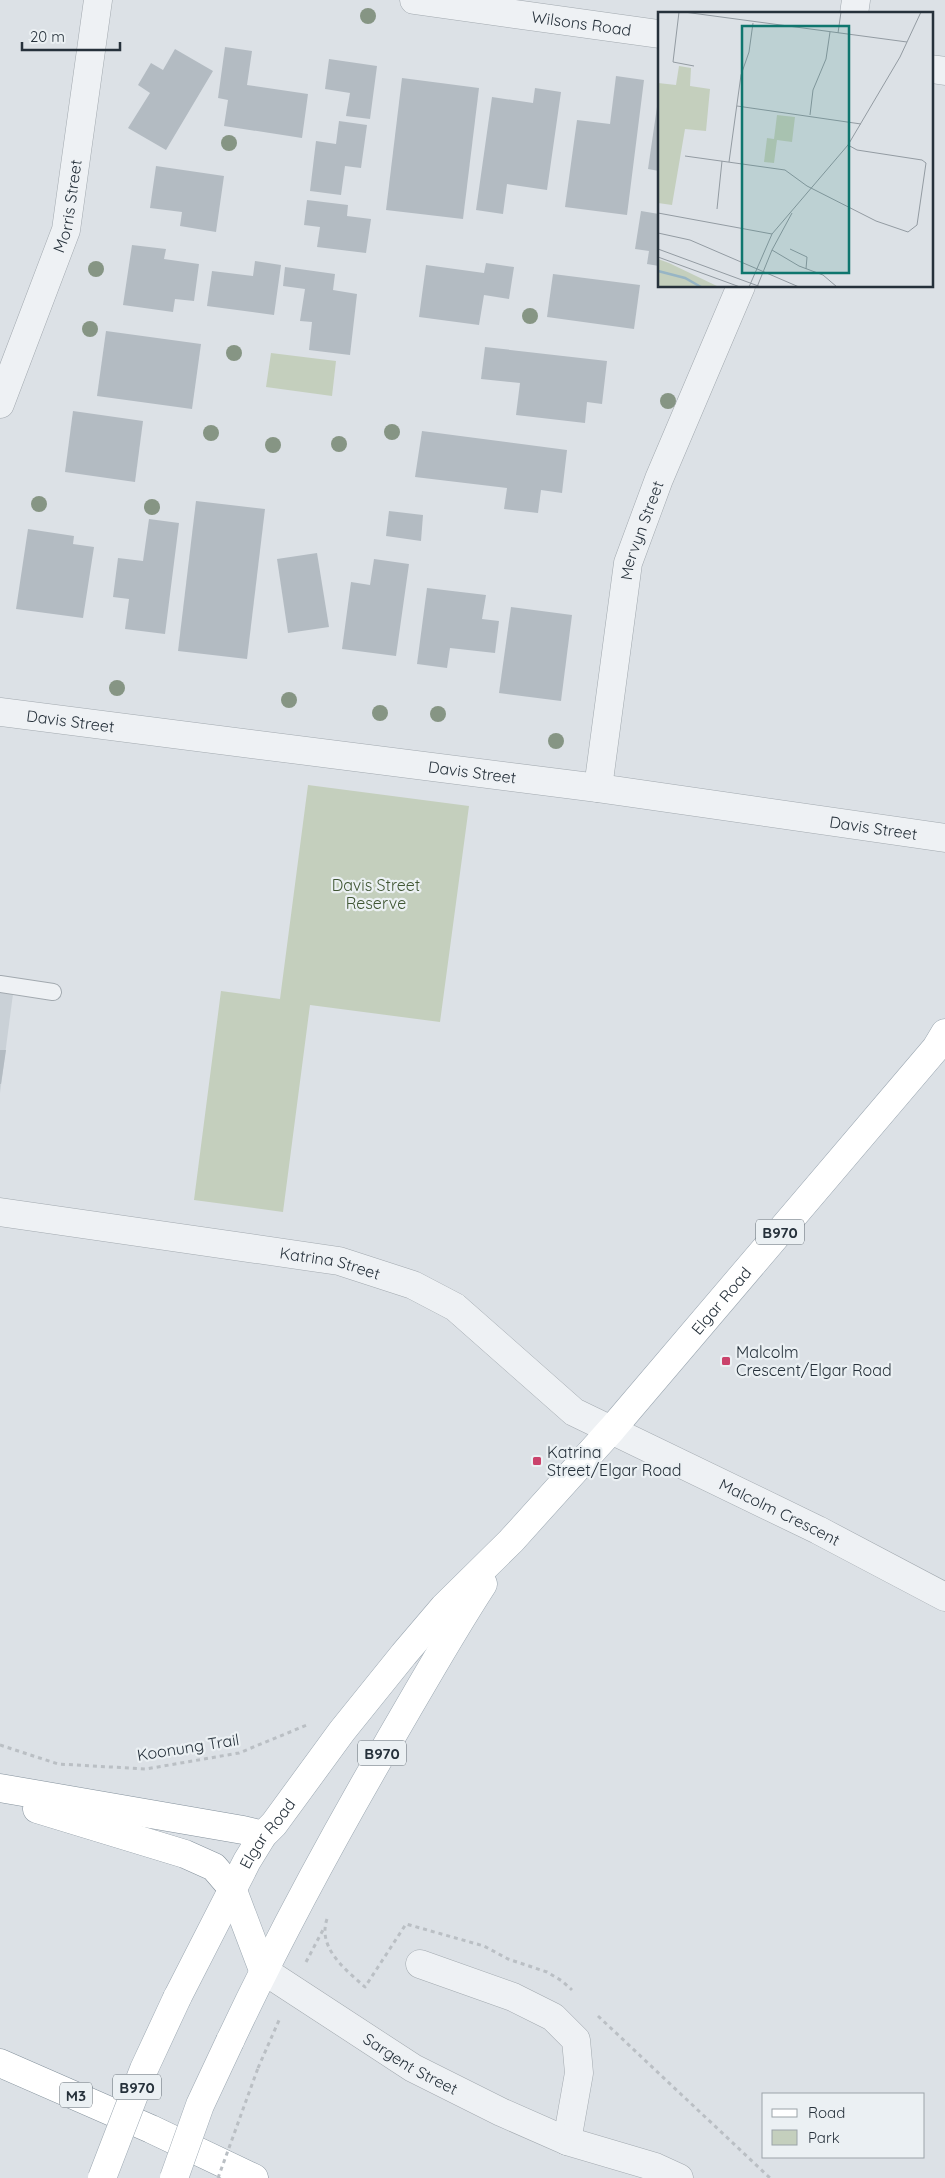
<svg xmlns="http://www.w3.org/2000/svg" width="945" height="2178" font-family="Quicksand,sans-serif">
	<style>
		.built { fill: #cad1d7 }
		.green { fill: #c4cfbd }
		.building { fill: #b3bbc2 }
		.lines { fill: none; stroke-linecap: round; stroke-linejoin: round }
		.service-casing { stroke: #a2a9af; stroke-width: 18 }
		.minor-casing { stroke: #a2a9af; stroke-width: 29 }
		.primary-casing { stroke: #9ba7b1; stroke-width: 29 }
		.motorway-casing { stroke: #84919c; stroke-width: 29 }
		.path { stroke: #babfc4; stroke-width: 3; stroke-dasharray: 4 4; stroke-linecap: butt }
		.service { stroke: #eef1f4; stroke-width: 16 }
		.minor { stroke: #eef1f4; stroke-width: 28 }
		.primary { stroke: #fff; stroke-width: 28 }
		.motorway { stroke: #fff; stroke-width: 28 }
		.primary-bridge-casing { stroke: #9ba7b1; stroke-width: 29; stroke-linecap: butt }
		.path-bridge { stroke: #babfc4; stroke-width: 3; stroke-dasharray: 4 4; stroke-linecap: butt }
		.primary-bridge { stroke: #fff; stroke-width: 28 }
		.tree { fill: #869584 }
		.poi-dot { fill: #ca426b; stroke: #ebf0f3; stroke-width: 2 }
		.labels { text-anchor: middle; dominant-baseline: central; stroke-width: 4.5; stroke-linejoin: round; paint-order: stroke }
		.shield { fill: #ebf0f3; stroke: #616a72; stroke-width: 1 }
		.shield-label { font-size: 15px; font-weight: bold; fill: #26313b }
		.street-label { font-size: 16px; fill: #26313b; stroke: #ebf0f3 }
		.park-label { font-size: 16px; fill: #405634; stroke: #ebf0f3 }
		.poi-label { font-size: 16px; fill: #26313b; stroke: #ebf0f3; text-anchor: start }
		.inset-river { fill: none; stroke: #97b5c5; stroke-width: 2.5 }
		.inset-road { fill: none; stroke: #939ba2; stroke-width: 1 }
		.view { fill: #0f766e; fill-opacity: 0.15; stroke: #0f766e; stroke-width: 2.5 }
		.inset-edge { fill: none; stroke: #26313b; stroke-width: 2.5 }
	</style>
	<rect width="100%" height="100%" fill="#dce1e6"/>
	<polygon class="built" points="0,992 13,994 0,1093"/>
	<g class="green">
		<polygon points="271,353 336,361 332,396 266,387"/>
		<polygon points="308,785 469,806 440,1022 310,1005 283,1212 194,1200 221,991 280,999"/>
	</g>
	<g class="building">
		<polygon points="225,47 252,51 247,85 308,94 302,138 224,126 228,100 218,98"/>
		<polygon points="175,49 213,71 166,150 128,128 150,93 138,85 151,63 163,70"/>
		<polygon points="329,59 377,66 370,119 346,116 350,93 325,89"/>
		<polygon points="616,76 644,80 627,215 565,207 577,120 610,124"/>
		<polygon points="402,78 479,88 463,219 386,210"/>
		<polygon points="535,88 561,92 547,190 507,184 503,214 476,210 492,97 533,103"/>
		<polygon points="658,100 659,100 659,171 648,169"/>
		<polygon points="339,121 367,125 361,168 345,166 341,195 310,191 316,141 336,144"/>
		<polygon points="156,166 224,176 216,232 180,226 182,212 150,208"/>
		<polygon points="307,200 348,205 347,216 371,219 366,253 317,247 320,227 304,225"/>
		<polygon points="641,211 659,214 659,266 647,264 649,251 635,249"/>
		<polygon points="132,245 166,249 164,259 199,264 194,301 175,299 173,312 123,305"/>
		<polygon points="255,261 281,265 274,315 207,306 212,271 253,276"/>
		<polygon points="486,263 514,267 509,299 484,295 479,325 419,317 426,265 484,273"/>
		<polygon points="285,267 335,274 333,290 357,294 350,355 309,350 312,322 300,321 305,289 283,286"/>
		<polygon points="553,274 640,285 634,329 547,317"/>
		<polygon points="106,331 201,344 192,409 97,396"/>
		<polygon points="485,347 607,361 602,404 587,402 585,423 516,415 520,383 481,379"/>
		<polygon points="73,411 143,421 135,482 65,472"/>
		<polygon points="422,431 567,450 562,493 541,490 538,513 504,509 507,488 415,477"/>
		<polygon points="196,501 265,509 247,659 178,651"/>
		<polygon points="389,511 423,515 421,541 386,536"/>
		<polygon points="149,519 179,523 165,634 125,629 129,599 113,597 118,558 143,561"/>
		<polygon points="28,529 74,536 73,544 94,547 83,618 16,609"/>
		<polygon points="317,553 329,627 288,633 277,559"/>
		<polygon points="374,559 409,564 396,656 342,649 351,582 370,585"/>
		<polygon points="427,588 486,595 482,619 499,621 495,653 450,648 447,668 417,664"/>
		<polygon points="511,607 572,615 561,701 499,693"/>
		<polygon points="0,1050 6,1050 1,1084 0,1084"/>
	</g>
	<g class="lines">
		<g class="service-casing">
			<polyline id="service" points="0,984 53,992"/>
		</g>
		<g class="minor-casing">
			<g id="minor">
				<path id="s1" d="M414,0L659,34"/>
				<polyline points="854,14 856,0"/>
				<polyline points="931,69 945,71"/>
				<path id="s2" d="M0,404L66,230L98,0"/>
				<path id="s3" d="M0,712L598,788L945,838"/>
				<path id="s4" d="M598,788L628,563L659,479L741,286"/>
				<path id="s5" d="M0,1212L339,1261L413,1285L455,1307L574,1412L818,1530L945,1597"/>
				<polyline points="420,1964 513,1997 553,2017 576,2040 579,2073 567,2141"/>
				<path id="s6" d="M263,1970L413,2068L501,2112L567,2141L655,2167L679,2178"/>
			</g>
		</g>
		<g class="primary-casing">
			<g id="primary">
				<polyline points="232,1888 263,1970"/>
				<path id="s7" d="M177,1998L247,1861L263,1835L274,1824L342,1731L404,1654L444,1607L511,1541L612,1429L936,1048L945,1033"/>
				<path d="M230,2041C278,1939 331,1841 388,1743C419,1690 449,1636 483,1584"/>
			</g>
		</g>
		<g class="motorway-casing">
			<g id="motorway">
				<polyline points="0,1788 243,1830 263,1835"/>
				<polyline points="37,1809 185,1854 214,1867 232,1888"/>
				<polyline points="0,2063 151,2129 254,2178"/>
			</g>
		</g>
		<g class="path">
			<polyline points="0,1745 58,1764 146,1769 239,1753 307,1725"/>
			<path d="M327,1919C317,1948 346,1970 365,1987L406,1924L484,1946L508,1959L547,1972L562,1981L572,1990"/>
			<polyline points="306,1962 324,1928"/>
			<polyline points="598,2016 770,2178"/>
			<polyline points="258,2068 280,2018"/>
		</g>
		<use href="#service" class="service"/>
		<use href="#minor" class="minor"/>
		<use href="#primary" class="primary"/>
		<use href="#motorway" class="motorway"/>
		<g class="primary-bridge-casing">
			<g id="primary-bridge">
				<polyline points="102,2178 144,2069 177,1998"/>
				<polyline points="174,2178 200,2105 230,2041"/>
			</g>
		</g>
		<polyline class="path-bridge" points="218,2178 258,2068"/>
		<use href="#primary-bridge" class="primary-bridge"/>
	</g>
	<g class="tree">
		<circle cx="368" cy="16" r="8"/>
		<circle cx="229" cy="143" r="8"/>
		<circle cx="96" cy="269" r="8"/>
		<circle cx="530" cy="316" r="8"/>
		<circle cx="90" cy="329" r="8"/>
		<circle cx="234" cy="353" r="8"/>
		<circle cx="668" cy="401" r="8"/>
		<circle cx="392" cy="432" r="8"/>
		<circle cx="211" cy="433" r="8"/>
		<circle cx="339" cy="444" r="8"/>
		<circle cx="273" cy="445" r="8"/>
		<circle cx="39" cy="504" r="8"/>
		<circle cx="152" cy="507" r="8"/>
		<circle cx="117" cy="688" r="8"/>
		<circle cx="289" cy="700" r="8"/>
		<circle cx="380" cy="713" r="8"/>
		<circle cx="438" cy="714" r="8"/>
		<circle cx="556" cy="741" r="8"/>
	</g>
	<g class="poi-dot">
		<rect x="721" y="1356" width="10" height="10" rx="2.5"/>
		<rect x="532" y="1456" width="10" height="10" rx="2.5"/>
	</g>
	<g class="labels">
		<g class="shield">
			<rect x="756" y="1219.5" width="48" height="25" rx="4"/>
			<rect x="358" y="1740.5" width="48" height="25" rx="4"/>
			<rect x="113" y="2074.5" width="48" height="25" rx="4"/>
			<rect x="60" y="2082.5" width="32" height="25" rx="4"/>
		</g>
		<g class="shield-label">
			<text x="780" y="1232">B970</text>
			<text x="382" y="1753">B970</text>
			<text x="137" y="2087">B970</text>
			<text x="76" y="2095">M3</text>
		</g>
		<g class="street-label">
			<text stroke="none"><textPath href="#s1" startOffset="169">Wilsons Road</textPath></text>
			<text stroke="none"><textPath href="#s2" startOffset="210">Morris Street</textPath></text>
			<text stroke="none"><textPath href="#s4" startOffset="262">Mervyn Street</textPath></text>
			<text stroke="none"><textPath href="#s3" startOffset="71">Davis Street</textPath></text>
			<text stroke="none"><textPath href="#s3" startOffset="476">Davis Street</textPath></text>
			<text stroke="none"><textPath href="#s3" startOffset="881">Davis Street</textPath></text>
			<text stroke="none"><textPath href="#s5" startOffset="334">Katrina Street</textPath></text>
			<text stroke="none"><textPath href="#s7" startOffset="889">Elgar Road</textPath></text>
			<text stroke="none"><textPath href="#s5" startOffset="855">Malcolm Crescent</textPath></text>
			<text transform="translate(188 1747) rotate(-9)">Koonung Trail</text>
			<text stroke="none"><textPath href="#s7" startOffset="188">Elgar Road</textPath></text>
			<text stroke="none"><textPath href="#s6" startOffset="175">Sargent Street</textPath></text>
		</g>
		<g class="park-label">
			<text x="376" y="885">Davis Street<tspan x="376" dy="18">Reserve</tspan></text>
		</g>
		<g class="poi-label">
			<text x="736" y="1352">Malcolm<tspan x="736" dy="18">Crescent/Elgar Road</tspan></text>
			<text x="547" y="1452">Katrina<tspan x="547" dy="18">Street/Elgar Road</tspan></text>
		</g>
	</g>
	<g transform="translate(658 12)">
		<rect width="275" height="275" fill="#dce1e6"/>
		<path d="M21,54L33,56L32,74L52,77L48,119L27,117L14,193L0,191V71L18,73ZM119,103L137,105L134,130L119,128L116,151L106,150L109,126L116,127ZM0,247L11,251L61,275H0Z" fill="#c4cfbd"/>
		<path class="inset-river" d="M0,259L27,266L43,275"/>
		<path class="inset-road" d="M21,0L15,50L36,54M26,0L249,30M180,21L183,0M79,94L203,112M152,103L155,78L168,47L172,20M190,133L199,138L264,148L268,151M27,144L127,158L149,174L218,209L250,220L259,213L268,151M71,150L83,63L91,40L95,11M59,197L64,149M0,201L114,222M0,221L32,228L141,275M0,237L103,275M132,237L149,245L148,257M114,238L141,254L165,263L179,275M0,245L82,275M91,275L114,222L190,133L242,45L263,0M99,275L114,238L134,201"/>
		<path class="view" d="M84,14H191V261H84Z"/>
		<rect width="275" height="275" class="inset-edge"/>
	</g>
	<rect x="762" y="2093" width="162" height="65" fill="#ebf0f3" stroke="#9ca4a9"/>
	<rect x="772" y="2109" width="25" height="8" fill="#ffffff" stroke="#9ca4a9"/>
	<text x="808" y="2118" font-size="15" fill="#26313b">Road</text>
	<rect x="772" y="2130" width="25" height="15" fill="#c4cfbd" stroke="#9ca4a9"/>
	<text x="808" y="2143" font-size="15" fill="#26313b">Park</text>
	<path d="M22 42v8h98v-8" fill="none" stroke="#26313b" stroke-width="2.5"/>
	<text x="30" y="42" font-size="15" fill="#26313b" stroke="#ebf0f3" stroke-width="4" paint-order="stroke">20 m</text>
</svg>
